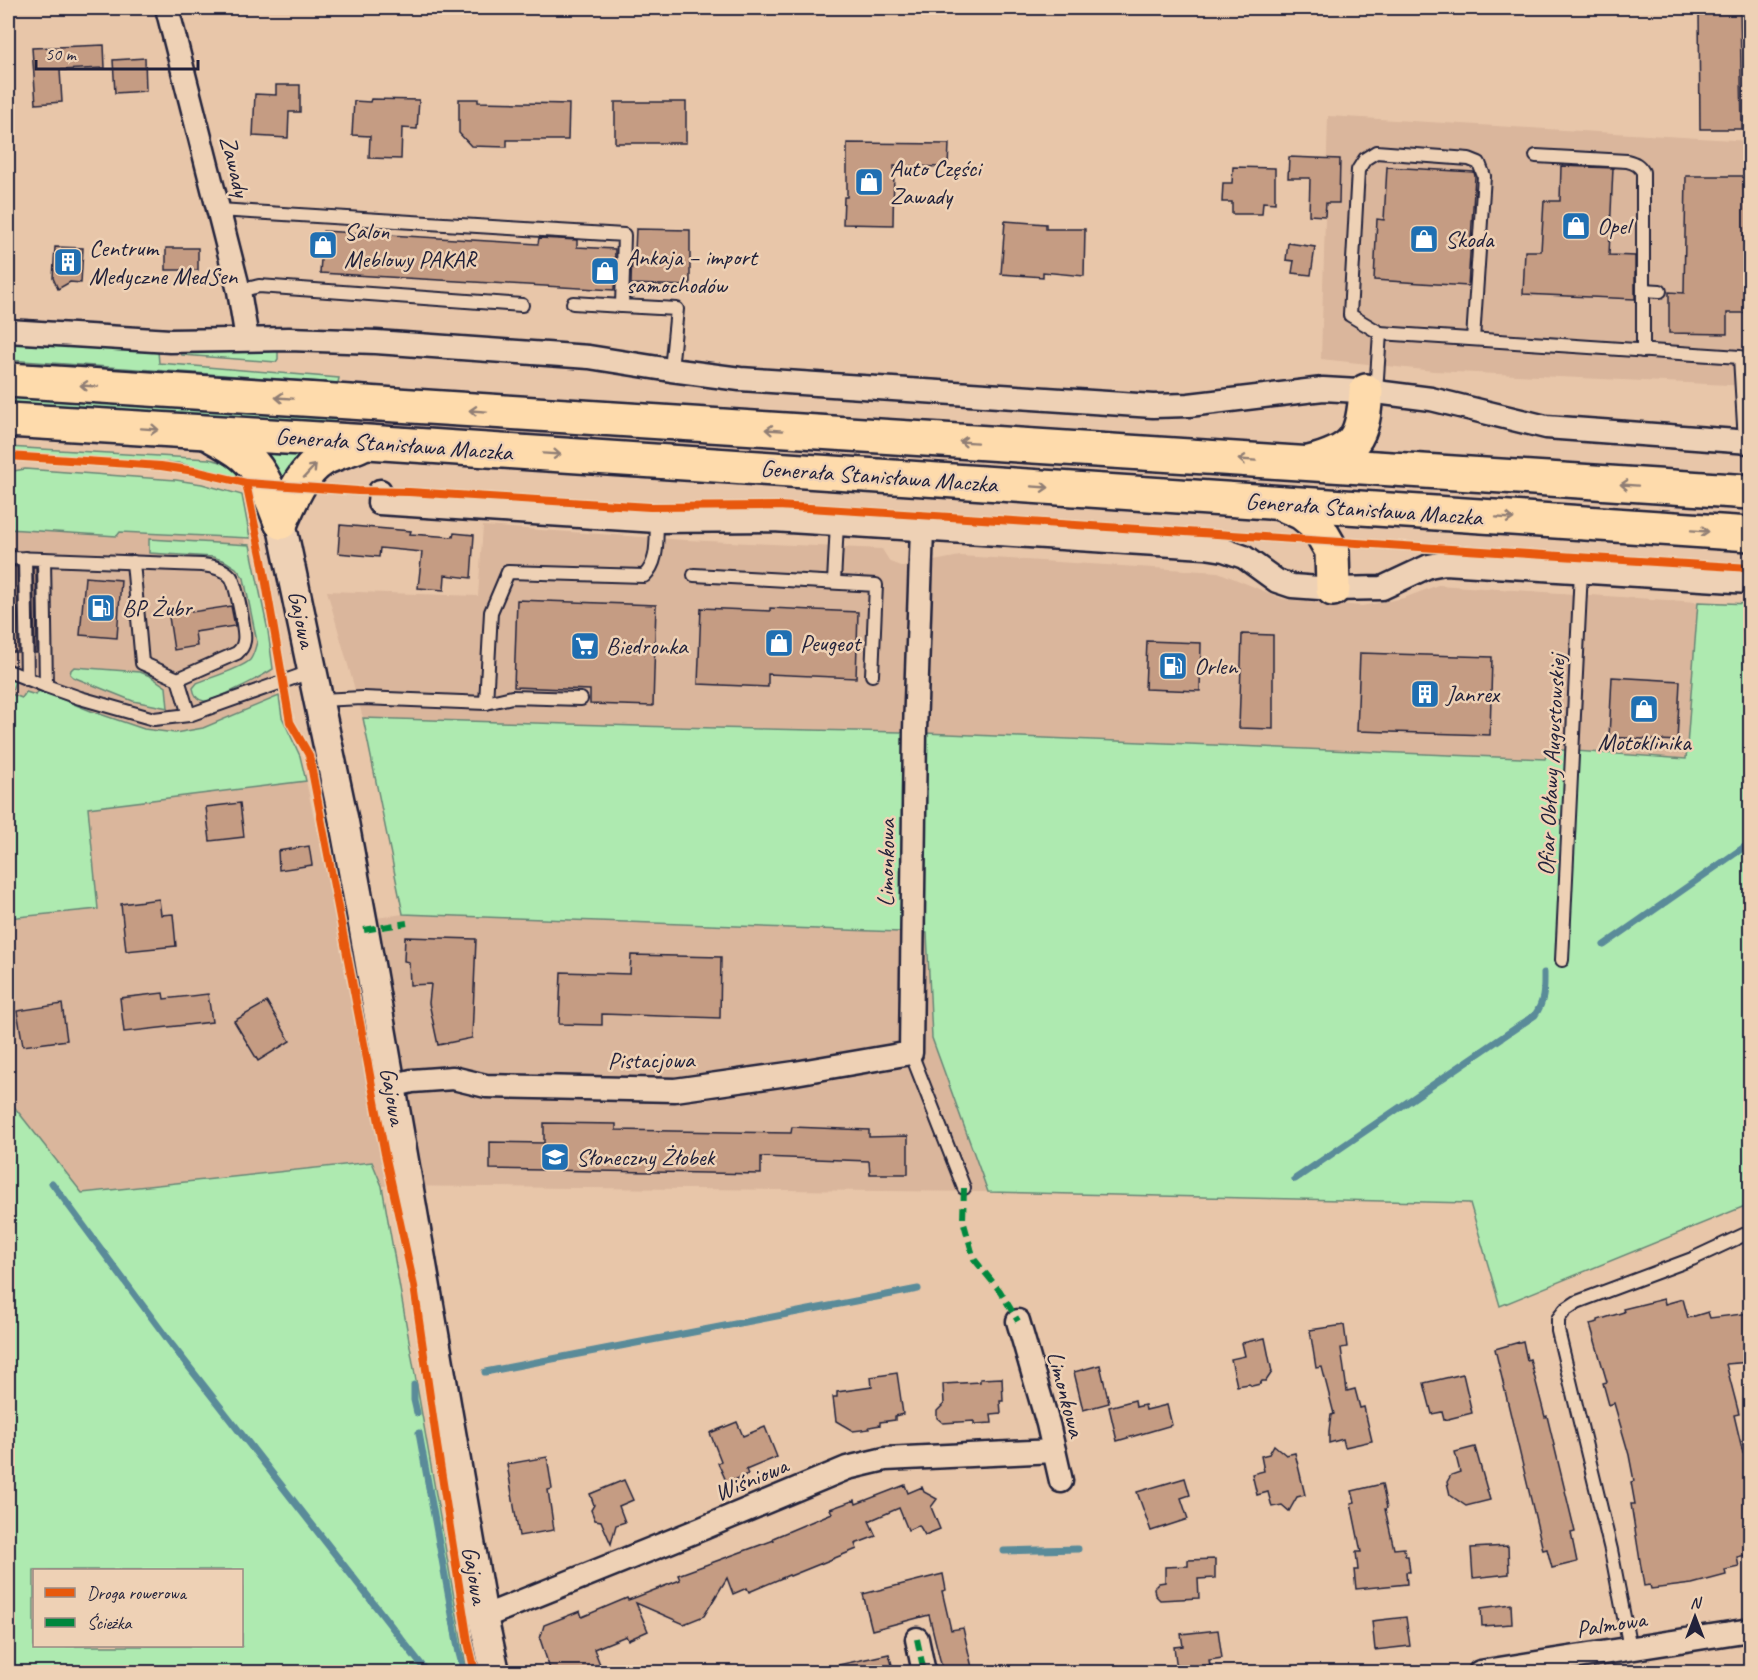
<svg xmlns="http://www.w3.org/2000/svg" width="1758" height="1680" font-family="Caveat,sans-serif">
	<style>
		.built { fill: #dab69c }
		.green { fill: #aeeab0; stroke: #688676; stroke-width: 1.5; fill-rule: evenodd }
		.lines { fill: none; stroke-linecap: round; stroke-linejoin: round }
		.stream { stroke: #5a8b99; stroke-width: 7 }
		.building { fill: #c59c83; stroke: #22223b; stroke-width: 1.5 }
		.service-casing { stroke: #22223b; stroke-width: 16 }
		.minor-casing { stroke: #22223b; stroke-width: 27 }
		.tertiary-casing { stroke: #22223b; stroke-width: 33 }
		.trunk-casing { stroke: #22223b; stroke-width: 38 }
		.service { stroke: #eed1b5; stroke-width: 12 }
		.minor { stroke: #eed1b5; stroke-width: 22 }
		.tertiary { stroke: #eed1b5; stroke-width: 28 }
		.trunk { stroke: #fedbac; stroke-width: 33 }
		.quiet { stroke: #00873e; stroke-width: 6; stroke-dasharray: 12 6; stroke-linecap: butt }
		.cycleway-casing { stroke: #eed1b5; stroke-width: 11 }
		.cycleway { stroke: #e8590c; stroke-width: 8 }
		.oneway { stroke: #907e74 }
		.labels { text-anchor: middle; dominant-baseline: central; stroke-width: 5; stroke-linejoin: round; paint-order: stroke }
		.street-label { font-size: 24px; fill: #22223b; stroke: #eed1b5 }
		.poi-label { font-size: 24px; fill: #22223b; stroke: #eed1b5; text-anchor: start }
	</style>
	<rect width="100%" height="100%" fill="#e8c6a9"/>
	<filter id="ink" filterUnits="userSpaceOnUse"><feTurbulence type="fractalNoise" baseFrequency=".0167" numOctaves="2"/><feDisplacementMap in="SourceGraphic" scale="12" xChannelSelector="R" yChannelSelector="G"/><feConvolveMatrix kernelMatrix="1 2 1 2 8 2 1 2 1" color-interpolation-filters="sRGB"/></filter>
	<g filter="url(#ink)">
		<g class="built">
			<polygon points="1328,116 1750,141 1750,386 1434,371 1321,359"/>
			<polygon points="8,494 238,510 294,782 306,781 337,924 403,914 927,933 932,1038 988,1192 382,1186 372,1162 82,1193 8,1099 8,918 98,909 8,819"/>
			<polygon points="483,526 686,540 882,549 890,562 903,567 960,556 1218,572 1283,599 1362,606 1404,598 1438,585 1698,602 1686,759 1547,750 1546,759 901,732 673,727 363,718 327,591 478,596"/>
		</g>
		<g class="green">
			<polygon points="8,342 158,351 159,363 339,378 338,383 8,360"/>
			<polygon points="278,350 278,359 276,362 182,355 178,351"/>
			<polygon points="8,395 336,417 336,428 8,408"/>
			<path d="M8,447L209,459C226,462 236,468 250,478C226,477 202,468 178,463L8,452Z"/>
			<polygon points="254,453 310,456 288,481 273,479"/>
			<polygon points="25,469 176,480 202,484 242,495 250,538 120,532 117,536 8,529 8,472"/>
			<path d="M149,539L250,545L268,631L273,669C262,676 215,702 204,701C197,700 194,694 193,688L197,683C209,678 241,669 250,660C254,655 255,648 257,642L244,578L236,568L225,561L213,557L149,553Z"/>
			<polygon points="1698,602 1750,604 1750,1204 1500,1306 1470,1203 988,1192 932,1038 927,933 403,914 363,718 673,727 901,732 1545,759 1548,749 1686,759"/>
			<polygon points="74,667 140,672 150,676 166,687 168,708 133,701 73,677 70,674 71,670"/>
			<polygon points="8,679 15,681 11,694 22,698 26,692 36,695 39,690 91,711 144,729 175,733 203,728 279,696 282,717 300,756 306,781 88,808 98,909 8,918"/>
			<path d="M8,1099L82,1193L372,1162L382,1186L467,1672H8ZM34,1570H242V1646H34Z"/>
		</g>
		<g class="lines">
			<g class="stream">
				<polyline points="1604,945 1750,843"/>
				<path d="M1295,1179L1535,1015C1545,1001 1544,989 1544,973"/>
				<polyline points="52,1183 172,1345 427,1672"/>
				<polyline points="485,1372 918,1289"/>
				<polyline points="414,1385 414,1400 417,1413"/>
				<polyline points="419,1433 459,1653 464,1672"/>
				<polyline points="1004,1551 1078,1549"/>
			</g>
		</g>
		<g class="building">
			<polygon points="1699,8 1740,8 1742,129 1700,129"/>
			<polygon points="104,45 105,68 60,70 62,102 36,104 32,48"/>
			<polygon points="145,58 146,91 115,93 113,60"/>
			<polygon points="276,85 300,85 300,112 289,112 288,138 253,136 255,94 276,95"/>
			<polygon points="371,99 419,100 417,129 402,128 401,159 369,158 370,136 352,135 354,101 370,102"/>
			<polygon points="459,99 478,99 478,102 569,104 568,140 507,140 507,147 471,146 459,133"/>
			<rect x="615" y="102" width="71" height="41"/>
			<polygon points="847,143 949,144 948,167 894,166 893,225 843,224 844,197 847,197"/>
			<polygon points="1289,157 1340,159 1339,203 1326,203 1325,216 1309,215 1310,178 1288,178"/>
			<polygon points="1561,166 1613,168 1609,255 1635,256 1635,299 1523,294 1525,251 1541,251 1544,201 1560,201"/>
			<polygon points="1233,167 1275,168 1275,203 1263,202 1262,214 1232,214 1232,202 1222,202 1223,183 1232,183"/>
			<polygon points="1387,167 1474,172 1475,176 1468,286 1374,280 1377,219 1384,220"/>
			<polygon points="1686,176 1750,176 1749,313 1727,313 1727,334 1669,333 1669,292 1684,293"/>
			<polygon points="1005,221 1046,224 1046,229 1085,229 1084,276 1043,272 1043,277 1001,274"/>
			<polygon points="636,229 690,230 690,286 631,284 632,250 635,251"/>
			<polygon points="323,231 538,244 539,238 577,240 577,247 615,249 614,290 320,273"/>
			<polygon points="1288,243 1315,247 1311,275 1292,273 1294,261 1286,260"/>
			<polygon points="55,247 83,248 81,283 70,282 58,289 53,278"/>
			<rect x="166" y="248" width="32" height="22"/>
			<polygon points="340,525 411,531 410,534 453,537 454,533 474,535 471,578 445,575 444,590 418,588 422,552 380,548 379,557 338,553"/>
			<polygon points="12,566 17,567 18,652 8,652"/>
			<polygon points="33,567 36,567 37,653 35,653"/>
			<polygon points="85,577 121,580 117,638 80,635"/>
			<polygon points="517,600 656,605 653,706 590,704 590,690 514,687"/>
			<polygon points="191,606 192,612 231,606 235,626 195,632 197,646 174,650 168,610"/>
			<polygon points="701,608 770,611 770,608 858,612 856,678 768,674 768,687 698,684"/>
			<polygon points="1242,634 1273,635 1273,729 1239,728"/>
			<polygon points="1147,641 1201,643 1200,691 1145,689"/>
			<polygon points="1360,653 1492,657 1490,735 1357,731"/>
			<polygon points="1612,677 1680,681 1677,741 1609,737"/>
			<polygon points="240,803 244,837 210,841 206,807"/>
			<polygon points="309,846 312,865 279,870 278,851"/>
			<polygon points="159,899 161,915 173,914 176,946 126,951 121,904"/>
			<polygon points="405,937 476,939 472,1038 438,1045 429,1003 431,984 410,985 409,962 404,961"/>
			<polygon points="631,955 721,957 720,1018 602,1014 602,1025 559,1024 561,972 630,974"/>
			<polygon points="163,993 164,999 208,994 212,1022 124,1032 120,998"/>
			<polygon points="267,1002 290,1041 258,1061 234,1021"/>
			<polygon points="62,1004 67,1040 23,1046 17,1011"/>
			<polygon points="544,1123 616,1124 616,1130 791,1133 792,1127 869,1130 869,1137 908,1136 908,1174 870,1174 869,1161 761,1157 761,1174 490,1169 490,1142 544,1143"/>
			<polygon points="1664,1299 1665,1304 1683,1299 1688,1318 1708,1312 1710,1318 1750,1313 1750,1362 1726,1364 1739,1414 1734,1415 1743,1453 1748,1451 1750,1463 1750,1554 1737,1557 1739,1567 1725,1570 1726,1575 1692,1584 1651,1589 1650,1585 1644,1586 1631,1504 1635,1504 1631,1482 1634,1481 1629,1455 1614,1403 1609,1405 1603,1383 1607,1382 1590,1324 1598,1322 1598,1320 1624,1312 1623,1309"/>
			<polygon points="1344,1325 1347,1347 1341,1348 1347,1391 1355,1389 1360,1408 1364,1407 1372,1441 1345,1447 1343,1439 1329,1443 1329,1431 1331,1415 1334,1414 1322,1367 1316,1368 1310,1330"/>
			<polygon points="1265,1338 1272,1372 1266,1381 1262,1381 1260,1384 1252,1386 1249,1384 1237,1386 1231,1359 1245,1356 1242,1343"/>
			<polygon points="1523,1341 1527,1360 1530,1359 1545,1417 1547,1416 1575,1532 1571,1533 1577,1562 1552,1568 1547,1549 1543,1550 1495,1349"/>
			<polygon points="1100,1365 1109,1403 1083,1410 1074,1372"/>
			<polygon points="897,1373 903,1414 895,1416 895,1420 880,1422 880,1425 869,1427 870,1429 853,1431 836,1421 833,1397 837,1397 837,1392 872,1387 871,1377"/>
			<polygon points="1463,1374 1472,1413 1444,1420 1442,1412 1432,1414 1424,1383"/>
			<polygon points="1002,1378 1003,1401 1000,1401 1001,1413 991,1414 992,1423 974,1424 974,1421 943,1423 937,1418 937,1411 944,1404 943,1384 980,1382 980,1379"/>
			<polygon points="1135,1400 1136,1407 1145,1405 1146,1410 1167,1405 1172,1425 1117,1441 1109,1407"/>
			<polygon points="737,1422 743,1436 765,1427 777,1457 746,1470 748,1474 727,1483 718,1463 721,1461 710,1433"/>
			<polygon points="1274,1445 1286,1455 1295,1453 1305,1495 1297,1497 1289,1511 1282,1505 1272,1507 1268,1492 1257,1495 1252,1474 1264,1471 1261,1456 1269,1454"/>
			<polygon points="1475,1447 1490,1500 1466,1506 1450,1495 1447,1482 1451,1475 1460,1472 1455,1452"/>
			<polygon points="547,1457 552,1489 548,1490 554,1530 519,1536 507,1464"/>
			<polygon points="1185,1478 1190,1495 1181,1498 1188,1519 1151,1531 1137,1492"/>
			<polygon points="624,1480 633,1500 619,1506 625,1522 616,1525 611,1544 601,1521 595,1520 591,1510 594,1505 590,1494"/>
			<polygon points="1382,1484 1387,1508 1385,1509 1394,1549 1404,1548 1405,1556 1408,1556 1410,1572 1406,1572 1407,1584 1356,1589 1354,1570 1358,1570 1356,1552 1361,1552 1351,1503 1355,1502 1352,1491"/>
			<polygon points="905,1485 908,1493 922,1487 924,1492 937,1499 931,1507 940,1529 925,1535 919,1525 908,1530 899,1508 869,1521 876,1536 855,1544 857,1549 790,1576 789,1575 749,1592 747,1588 733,1594 727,1578 704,1616 684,1624 636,1603 648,1631 628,1640 626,1636 594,1649 603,1672 551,1672 540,1639 544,1625 580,1611 582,1617 627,1598 628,1600 634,1598 680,1580 678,1575 774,1540 773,1538 832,1513 830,1509 855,1500 856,1504"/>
			<polygon points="1508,1546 1509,1574 1473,1578 1471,1548"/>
			<polygon points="1215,1559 1215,1578 1198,1579 1199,1598 1160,1600 1155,1595 1154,1588 1159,1583 1165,1582 1165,1567 1188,1566 1188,1560"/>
			<polygon points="943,1574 946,1590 942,1591 951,1630 963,1628 973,1672 943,1672 929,1615 872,1630 863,1594"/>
			<polygon points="1511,1604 1512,1624 1482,1626 1481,1608"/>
			<polygon points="1406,1617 1410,1646 1375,1650 1372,1621"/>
			<polygon points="1218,1630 1222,1658 1209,1660 1210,1665 1177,1669 1174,1647 1183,1646 1181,1634"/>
			<polygon points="889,1654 894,1672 839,1672 838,1665"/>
		</g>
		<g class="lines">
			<g class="service-casing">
				<g id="service">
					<path d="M1536,156L1627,161C1635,163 1639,165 1643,172V351"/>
					<polyline points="219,210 624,235 622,306 677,309 671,370"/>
					<polyline points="1643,290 1660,291"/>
					<polyline points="239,291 259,286 522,305"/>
					<polyline points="573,303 622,306"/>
					<polyline points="1380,333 1350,315 1358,170 1365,159 1376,152 1469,159 1479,163 1484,176 1473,339"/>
					<polyline points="1376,392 1380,333 1740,357 1745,442"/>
					<polyline points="8,558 44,559 46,686 80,698 154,719 189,715 313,671"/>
					<polyline points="25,558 27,679"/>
					<path d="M44,559L202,565C212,566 224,568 231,577C236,584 246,633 244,641C243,647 241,649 237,653L178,679L189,715"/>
					<polyline points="133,562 142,663 178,679"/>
					<polyline points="694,575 876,585 872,675"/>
					<polyline points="834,582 837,523"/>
					<polyline points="8,671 46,686"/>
					<path d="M319,700L363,698L486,703L491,612L508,572L644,576C659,562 656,540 657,521"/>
					<polyline points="486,703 512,697 581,699"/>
					<polyline points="1562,960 1581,571"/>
					<polyline points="911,1053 964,1188"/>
					<polyline points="1630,1648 1611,1550 1558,1331 1558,1319 1565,1310 1577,1302 1692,1259 1750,1232"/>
				</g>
			</g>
			<g class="minor-casing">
				<g id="minor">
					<polyline points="167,8 239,291 247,339"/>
					<polyline points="8,331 170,341 289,339 376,342 589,357 671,370 740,379 1153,406 1189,405 1323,389 1376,392 1431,399 1546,427 1750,442"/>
					<polyline points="380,491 379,503 657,521 773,520 1205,547 1224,550 1244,557 1277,581 1292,586 1333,589 1382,588 1429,566 1445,563 1750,582"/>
					<polyline points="391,1086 412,1081 453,1078 486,1086 675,1090 795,1073 911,1053 915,730 922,529"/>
					<polyline points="1018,1321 1048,1424 1061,1481"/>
					<polyline points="483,1617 701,1529 847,1468 885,1459 1054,1451"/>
					<polyline points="917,1639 924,1672"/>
					<polyline points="1480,1672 1750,1630"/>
				</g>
			</g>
			<g class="tertiary-casing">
				<polyline id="tertiary" points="281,522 344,822 364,930 483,1617 495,1672"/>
			</g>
			<g class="trunk-casing">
				<g id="trunk">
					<polyline points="8,380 1750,492"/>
					<polyline points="8,420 368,442 1750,534"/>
					<path d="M210,434C223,442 238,448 249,460C264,474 273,502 281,522"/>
					<path d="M1309,463C1356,451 1363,438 1366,391"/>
					<polyline points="1282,504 1302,513 1317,525 1332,551 1333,589"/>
					<path d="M281,522C292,498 301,473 323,459C334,453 347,450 359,445"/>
				</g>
			</g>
			<use href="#service" class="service"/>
			<use href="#minor" class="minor"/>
			<use href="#tertiary" class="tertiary"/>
			<use href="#trunk" class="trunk"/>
			<g class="quiet">
				<polyline points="364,930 407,923"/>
				<polyline points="964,1188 963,1220 974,1259 1000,1291 1018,1321"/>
				<polyline points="917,1639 924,1672"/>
			</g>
			<g class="cycleway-casing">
				<g id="cycleway">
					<polyline points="8,456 161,466 194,471 246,483 358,491 409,492 650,507 778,506 1750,568"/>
					<polyline points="246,483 262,560 290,722 309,755 385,1154 414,1286 437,1445 468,1642 475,1672"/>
				</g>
			</g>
			<use href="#cycleway" class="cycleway"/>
		</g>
		<defs><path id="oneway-shaft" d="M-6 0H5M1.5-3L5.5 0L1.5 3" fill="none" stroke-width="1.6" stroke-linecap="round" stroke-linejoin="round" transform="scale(1.5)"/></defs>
		<g class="oneway">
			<use href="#oneway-shaft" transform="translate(89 386) rotate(-176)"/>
			<use href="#oneway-shaft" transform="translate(284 398) rotate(-176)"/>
			<use href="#oneway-shaft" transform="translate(478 411) rotate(-176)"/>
			<use href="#oneway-shaft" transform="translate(150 429) rotate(4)"/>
			<use href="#oneway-shaft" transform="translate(774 430) rotate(-176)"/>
			<use href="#oneway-shaft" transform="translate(968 442) rotate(-176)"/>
			<use href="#oneway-shaft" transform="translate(552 454) rotate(4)"/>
			<use href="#oneway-shaft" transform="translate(1247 460) rotate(-176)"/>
			<use href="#oneway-shaft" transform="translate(310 471) rotate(-47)"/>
			<use href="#oneway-shaft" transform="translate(1629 485) rotate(-176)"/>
			<use href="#oneway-shaft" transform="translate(1040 487) rotate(4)"/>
			<use href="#oneway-shaft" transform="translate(1505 518) rotate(4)"/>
			<use href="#oneway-shaft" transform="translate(1700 531) rotate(4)"/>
		</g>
	</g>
	<defs>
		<g id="shop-square" transform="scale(1.5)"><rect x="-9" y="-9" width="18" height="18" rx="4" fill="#1f6fb2" stroke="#eed1b5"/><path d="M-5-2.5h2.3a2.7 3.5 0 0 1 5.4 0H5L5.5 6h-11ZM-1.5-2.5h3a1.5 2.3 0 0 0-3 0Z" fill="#fff"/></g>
		<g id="building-square" transform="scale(1.5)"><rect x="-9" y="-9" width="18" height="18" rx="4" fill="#1f6fb2" stroke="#eed1b5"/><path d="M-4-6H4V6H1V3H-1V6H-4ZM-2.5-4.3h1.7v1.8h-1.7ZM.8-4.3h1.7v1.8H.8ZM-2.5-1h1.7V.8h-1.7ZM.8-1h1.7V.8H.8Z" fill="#fff"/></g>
		<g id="fuel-square" transform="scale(1.5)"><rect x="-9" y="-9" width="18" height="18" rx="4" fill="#1f6fb2" stroke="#eed1b5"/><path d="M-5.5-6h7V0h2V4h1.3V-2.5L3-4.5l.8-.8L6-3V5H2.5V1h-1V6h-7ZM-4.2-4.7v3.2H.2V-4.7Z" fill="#fff"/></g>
		<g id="supermarket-square" transform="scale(1.5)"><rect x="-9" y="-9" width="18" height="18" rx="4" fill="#1f6fb2" stroke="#eed1b5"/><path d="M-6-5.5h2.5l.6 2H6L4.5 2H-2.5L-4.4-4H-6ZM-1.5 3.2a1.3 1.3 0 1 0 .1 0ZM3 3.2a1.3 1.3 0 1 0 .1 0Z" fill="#fff"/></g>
		<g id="school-square" transform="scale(1.5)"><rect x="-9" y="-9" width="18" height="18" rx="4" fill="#1f6fb2" stroke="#eed1b5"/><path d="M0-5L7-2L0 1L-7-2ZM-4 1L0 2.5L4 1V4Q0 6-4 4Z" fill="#fff"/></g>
	</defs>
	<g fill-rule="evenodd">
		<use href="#shop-square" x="869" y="182"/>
		<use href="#shop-square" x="1576" y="226"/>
		<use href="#shop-square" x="1424" y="239"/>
		<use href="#shop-square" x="323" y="245"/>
		<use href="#building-square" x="68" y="262"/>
		<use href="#shop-square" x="605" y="271"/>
		<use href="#fuel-square" x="101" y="608"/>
		<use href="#shop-square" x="779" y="643"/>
		<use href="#supermarket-square" x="585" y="646"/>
		<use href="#fuel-square" x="1173" y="666"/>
		<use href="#building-square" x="1425" y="694"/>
		<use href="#shop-square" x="1644" y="709"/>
		<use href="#school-square" x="555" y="1157"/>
	</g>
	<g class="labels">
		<g class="street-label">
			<text transform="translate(235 166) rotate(76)">Zawady</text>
			<text transform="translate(394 444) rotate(4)">Generała Stanisława Maczka</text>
			<text transform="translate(879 476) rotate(4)">Generała Stanisława Maczka</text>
			<text transform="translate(1364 509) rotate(4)">Generała Stanisława Maczka</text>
			<text transform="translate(302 619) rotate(78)">Gajowa</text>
			<text transform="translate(1551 765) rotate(-87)">Ofiar Obławy Augustowskiej</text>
			<text transform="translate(886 863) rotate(-89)">Limonkowa</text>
			<text transform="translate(651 1060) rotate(-1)">Pistacjowa</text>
			<text transform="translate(393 1096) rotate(80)">Gajowa</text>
			<text transform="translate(1066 1394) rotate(75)">Limonkowa</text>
			<text transform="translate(751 1479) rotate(-23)">Wiśniowa</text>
			<text transform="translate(475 1575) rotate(80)">Gajowa</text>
			<text transform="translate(1611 1624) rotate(-9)">Palmowa</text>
		</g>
		<g class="poi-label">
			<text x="890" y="168">Auto Części<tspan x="890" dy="28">Zawady</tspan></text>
			<text x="1597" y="226">Opel</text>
			<text x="344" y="231">Salon<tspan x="344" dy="28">Meblowy PAKAR</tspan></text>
			<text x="1445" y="239">Skoda</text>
			<text x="89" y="248">Centrum<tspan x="89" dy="28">Medyczne MedSen</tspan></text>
			<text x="626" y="257">Ankaja – import<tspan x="626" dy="28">samochodów</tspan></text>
			<text x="122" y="608">BP Żubr</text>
			<text x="800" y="643">Peugeot</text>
			<text x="606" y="646">Biedronka</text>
			<text x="1194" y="666">Orlen</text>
			<text x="1446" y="694">Janrex</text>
			<text x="1644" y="742" text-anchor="middle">Motoklinika</text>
			<text x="576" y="1157">Słoneczny Żłobek</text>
		</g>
	</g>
	<rect width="1758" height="1680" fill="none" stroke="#eed1b5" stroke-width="30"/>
	<rect x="15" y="15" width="1728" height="1650" fill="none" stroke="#22223b" stroke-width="2" filter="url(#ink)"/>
	<rect x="33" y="1569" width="210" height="78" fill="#eed1b5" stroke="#9c8b84" stroke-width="1.5"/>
	<rect x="45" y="1588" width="30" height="9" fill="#e8590c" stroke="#9c8b84" stroke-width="1.5"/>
	<text x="87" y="1599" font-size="18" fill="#22223b">Droga rowerowa</text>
	<rect x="45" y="1618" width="30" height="9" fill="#00873e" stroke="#9c8b84" stroke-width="1.5"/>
	<text x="87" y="1629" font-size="18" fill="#22223b">Ścieżka</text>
	<g transform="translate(1695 1617)" stroke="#eed1b5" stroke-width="4.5" paint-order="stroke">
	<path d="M0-4.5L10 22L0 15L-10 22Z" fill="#22223b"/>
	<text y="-9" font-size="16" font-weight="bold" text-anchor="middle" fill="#22223b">N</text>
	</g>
	<path d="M36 60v9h162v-9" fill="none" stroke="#22223b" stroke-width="3"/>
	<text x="45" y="60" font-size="18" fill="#22223b" stroke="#eed1b5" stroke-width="4.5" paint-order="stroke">50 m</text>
</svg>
